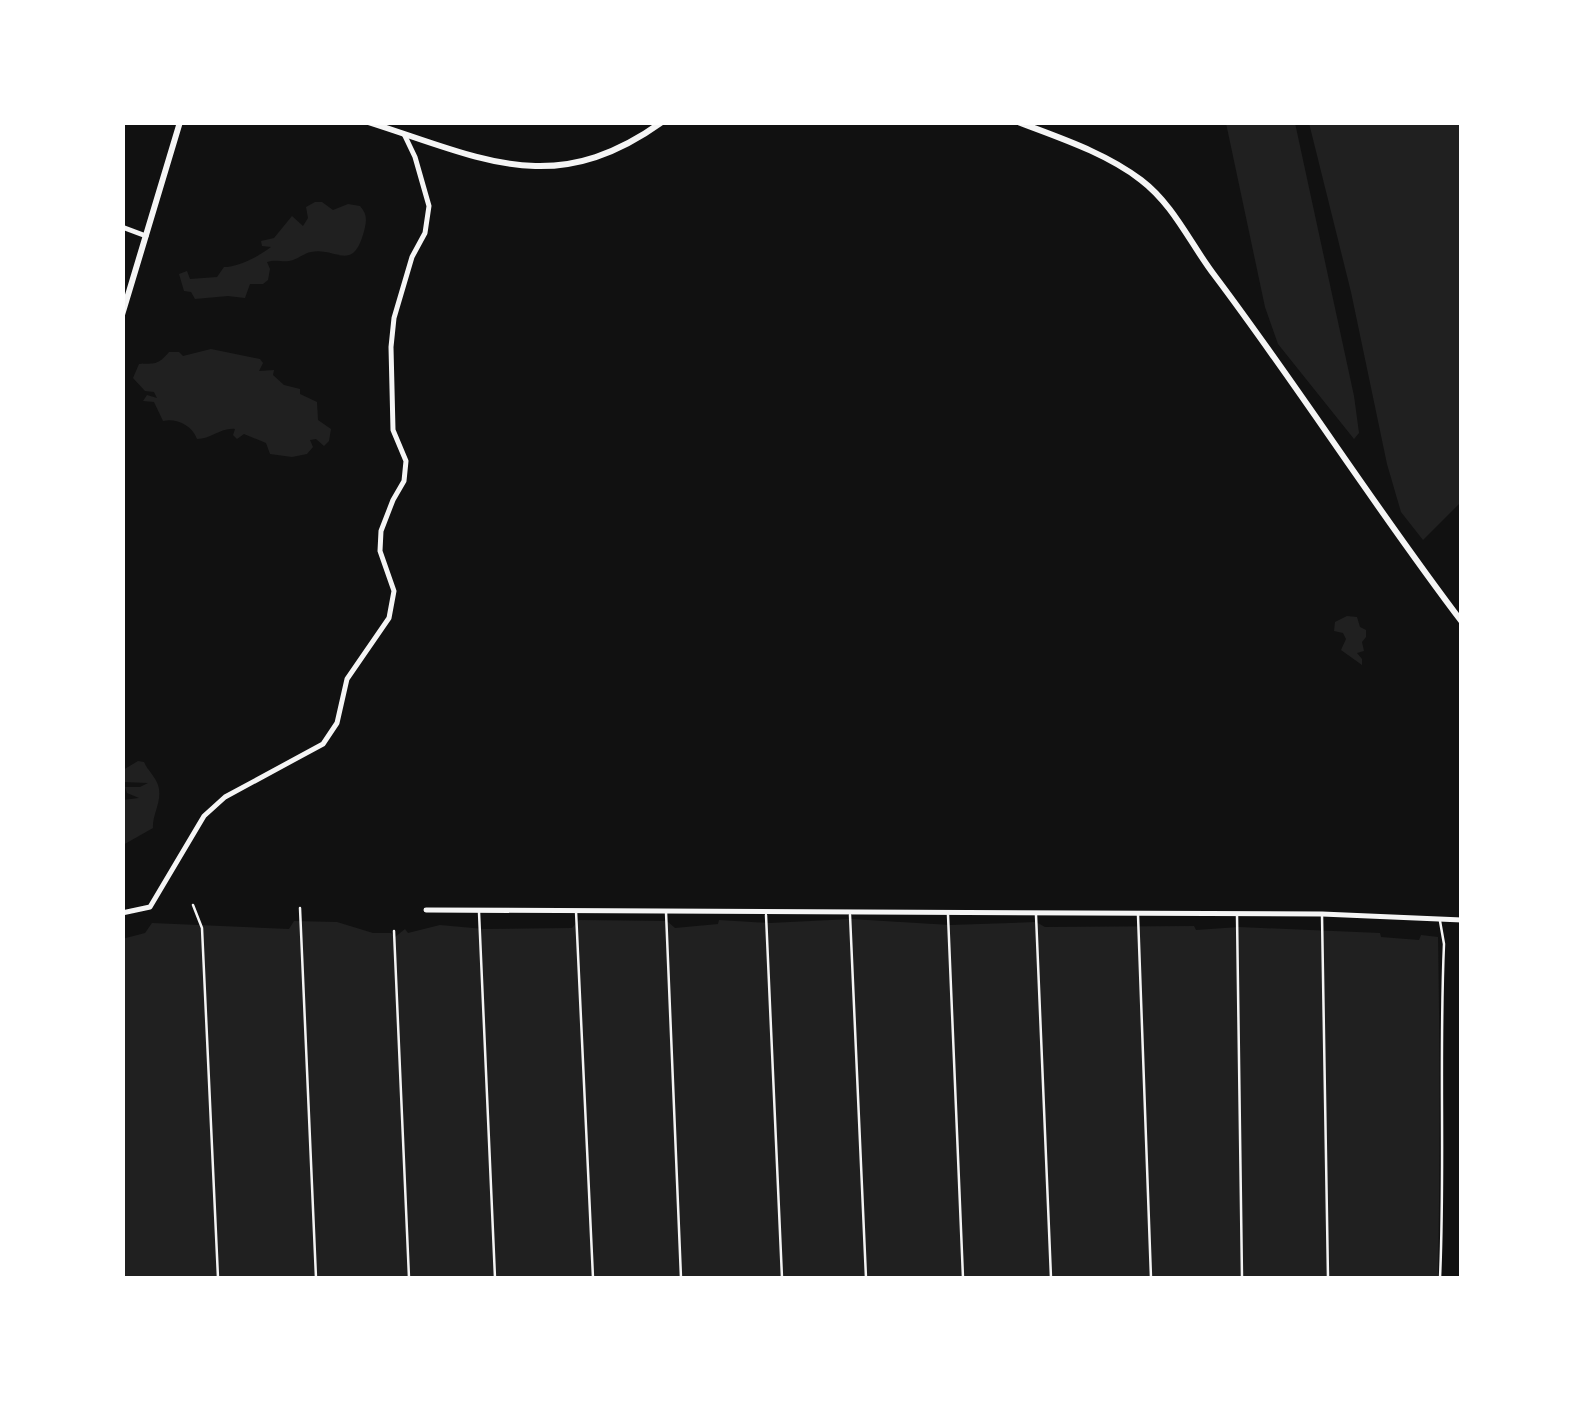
<svg xmlns="http://www.w3.org/2000/svg" width="1584" height="1401" font-family="'Noto Sans',sans-serif">
	<style>
		.green { fill: #202020 }
		.lines { fill: none; stroke-linecap: round; stroke-linejoin: round }
		.service { stroke: #f5f5f5; stroke-width: 2.5 }
		.minor { stroke: #f5f5f5; stroke-width: 5 }
		.tertiary { stroke: #f5f5f5; stroke-width: 6 }
		.secondary { stroke: #f5f5f5; stroke-width: 6 }
	</style>
	<rect width="100%" height="100%" fill="#111"/>
	<g class="green">
		<polygon points="1226,123 1295,123 1354,396 1359,433 1354,439 1278,344 1265,307"/>
		<polygon points="1309,123 1461,123 1461,502 1423,540 1401,512 1387,464 1351,292"/>
		<path d="M315,202H322L333,210L348,204L360,206C366,213 367,218 365,227C354,275 337,247 311,252C304,253 297,260 289,261C281,262 275,259 267,262L270,269L268,280L263,284H250L245,298L228,296L195,299L191,292L184,291L179,274L187,271L190,279L217,277L224,267C239,267 259,256 271,247L262,246L261,241L274,238L292,216L303,226L308,218L306,207Z"/>
		<path d="M211,349L260,359L263,363L259,371L274,370L273,375L284,385L300,389V394L317,402L318,420L331,429L329,441L324,446L316,439L310,440L313,447L307,454L292,457L270,454L266,443L244,434L237,439L233,435L235,429C222,427 211,439 197,439C192,425 176,418 163,421L154,402L143,401L147,395L157,398L154,392L145,391L133,378L139,364C155,363 157,366 169,352H179L183,356Z"/>
		<polygon points="1347,616 1357,617 1360,627 1366,630 1366,637 1362,642 1364,651 1357,653 1362,659 1362,665 1341,650 1346,639 1343,633 1334,631 1335,622"/>
		<path d="M138,761L144,762C148,771 155,776 158,785C163,801 152,814 153,828L123,845V800L139,798L127,793L125,787H140L148,783L123,782V770Z"/>
		<path d="M851,919L950,925L1036,922L1045,927L1194,926L1196,930L1239,927L1380,933L1381,937L1419,940L1421,935L1438,937C1440,1051 1440,1165 1438,1278H123L122,939L145,933L152,923L289,929L294,921L337,922L373,933H391L395,937L405,929L408,933L440,925L484,929L572,928L579,920L667,921L675,928L718,924L719,920L770,923Z"/>
	</g>
	<g class="lines">
		<g class="service">
			<polyline points="193,905 202,928 218,1278"/>
			<polyline points="300,908 316,1278"/>
			<polyline points="576,911 593,1278"/>
			<polyline points="479,912 495,1278"/>
			<polyline points="666,912 681,1278"/>
			<polyline points="766,915 782,1278"/>
			<polyline points="850,915 866,1278"/>
			<polyline points="948,915 963,1278"/>
			<polyline points="1036,915 1051,1278"/>
			<polyline points="1138,915 1151,1278"/>
			<polyline points="1237,915 1242,1278"/>
			<polyline points="1322,915 1328,1278"/>
			<polyline points="394,931 409,1278"/>
			<path d="M1440,1278C1445,1167 1439,1056 1444,944L1440,921"/>
		</g>
		<g class="minor">
			<polyline points="122,227 146,236"/>
			<polyline points="426,910 1322,914 1462,920"/>
			<polyline points="122,913 150,907 204,816 225,797 323,744 337,723 347,679 389,618 394,591 380,551 381,531 393,500 404,481 406,461 393,430 391,347 394,318 412,257 425,233 429,206 415,157 404,134"/>
		</g>
		<polyline class="tertiary" points="122,315 180,122"/>
		<g class="secondary">
			<path d="M368,122C482,158 553,200 662,122"/>
			<path d="M1018,122C1060,138 1106,153 1141,180C1174,205 1191,245 1215,276C1300,389 1376,509 1462,622"/>
		</g>
	</g>
	<rect width="1584" height="1401" fill="none" stroke="#ffffff" stroke-width="250"/>
</svg>
